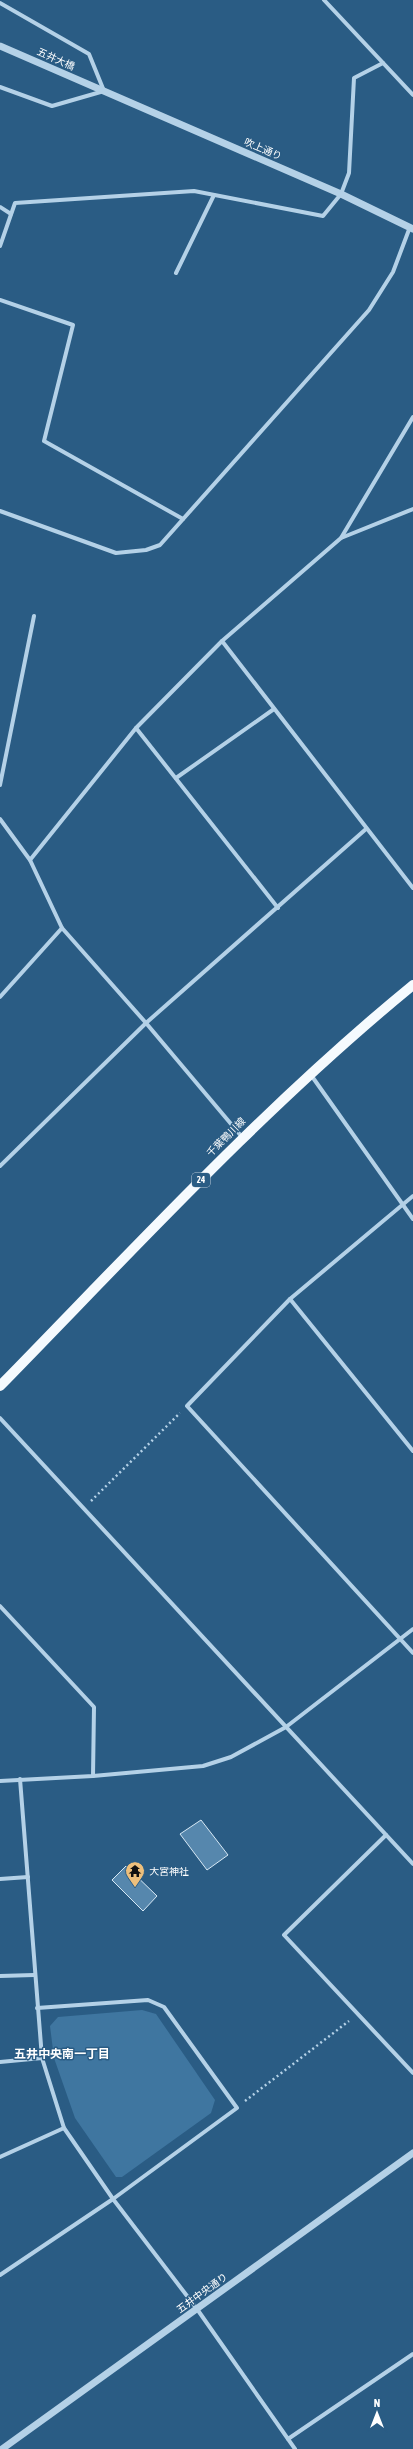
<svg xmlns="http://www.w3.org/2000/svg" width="413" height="2449" font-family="'Asap Condensed','Noto Sans JP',sans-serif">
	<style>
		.green { fill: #3f76a0 }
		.building { fill: #5687ad; stroke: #d7e9f6 }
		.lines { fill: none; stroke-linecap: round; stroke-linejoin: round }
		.path { stroke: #b4d1e7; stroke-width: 2.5; stroke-dasharray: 2 3; stroke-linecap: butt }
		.minor { stroke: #b4d1e7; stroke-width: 4 }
		.tertiary { stroke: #b4d1e7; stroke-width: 7 }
		.primary { stroke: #f5fafe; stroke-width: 10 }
		.labels { text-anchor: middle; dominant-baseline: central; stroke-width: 3; stroke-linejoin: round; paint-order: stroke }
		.shield { fill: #2a5c84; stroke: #bfceda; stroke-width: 1 }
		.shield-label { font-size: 9px; font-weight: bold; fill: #fff }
		.street-label { font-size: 10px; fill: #fff; stroke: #2a5c84 }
		.poi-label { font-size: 10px; fill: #fff; stroke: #2a5c84; text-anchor: start }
		.quarter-label { font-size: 12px; font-weight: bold; fill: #fff; stroke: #2a5c84 }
	</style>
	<rect width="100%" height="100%" fill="#2a5c84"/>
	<polygon class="green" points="142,2010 156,2014 215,2100 211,2113 122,2177 116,2177 75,2118 54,2058 50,2026 58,2017"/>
	<g class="building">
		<polygon points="201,1820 228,1855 207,1870 180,1834"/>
		<polygon points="126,1866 157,1896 143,1911 112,1880"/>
	</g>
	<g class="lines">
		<g class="path">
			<polyline points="91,1501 180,1413"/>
			<polyline points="245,2101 349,2021"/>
		</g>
		<g class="minor">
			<polyline points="324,0 413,95"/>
			<polyline points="0,3 89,54 104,91 52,106 0,87"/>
			<polyline points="0,207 11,214"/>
			<polyline points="0,246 15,203 194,191 323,216 341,194 349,173 354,78 383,63"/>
			<polyline points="176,273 214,195"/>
			<polyline points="0,300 73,325 44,441 183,519"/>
			<polyline points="0,511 116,553 146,550 160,545 369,310 393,272 410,227"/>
			<polyline points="341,538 413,509"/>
			<polyline points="222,641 413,888"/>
			<polyline points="136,728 278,908"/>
			<polyline points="176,778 274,709"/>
			<polyline points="0,785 34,616"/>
			<polyline points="0,819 30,860 62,928 146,1023 242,1137"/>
			<polyline points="30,860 136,728 222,641 341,538 413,417"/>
			<polyline points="0,997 62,928"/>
			<polyline points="311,1075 413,1219"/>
			<polyline points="0,1166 146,1023 366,829"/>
			<polyline points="413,1196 290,1299 187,1406 413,1653"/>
			<polyline points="290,1299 413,1451"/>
			<polyline points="0,1418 413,1864"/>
			<polyline points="0,1606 94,1707 93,1776"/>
			<polyline points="20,1779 42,2058 64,2128 113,2199 197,2309 295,2449"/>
			<polyline points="0,1781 93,1776 203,1766 231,1757 286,1727 413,1629"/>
			<polyline points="386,1835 284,1935 413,2073"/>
			<polyline points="0,1879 28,1877"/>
			<polyline points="0,1976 34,1975"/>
			<polyline points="0,2062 42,2058"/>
			<polyline points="0,2157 64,2128"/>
			<polyline points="0,2275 113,2199 237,2108 164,2007 148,2000 37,2008"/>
			<polyline points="288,2439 413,2354"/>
		</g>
		<g class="tertiary">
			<polyline points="0,46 341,194 413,229"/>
			<polyline points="2,2449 413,2153"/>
		</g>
		<path class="primary" d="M0,1386C134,1249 264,1107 413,985"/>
	</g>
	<defs>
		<g id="temple-pin" transform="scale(1)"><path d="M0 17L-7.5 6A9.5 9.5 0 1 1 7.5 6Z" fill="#edbf7c" stroke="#2a5c84"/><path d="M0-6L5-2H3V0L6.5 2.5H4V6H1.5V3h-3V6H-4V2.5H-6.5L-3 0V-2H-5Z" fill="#111"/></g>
	</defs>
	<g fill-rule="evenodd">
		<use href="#temple-pin" x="135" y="1871"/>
	</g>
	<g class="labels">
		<rect class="shield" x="192" y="1173" width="18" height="14" rx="3"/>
		<g class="shield-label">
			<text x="201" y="1180">24</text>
		</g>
		<g class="street-label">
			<text transform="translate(56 59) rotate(24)">五井大橋</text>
			<text transform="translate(263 149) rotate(23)">吹上通り</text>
			<text transform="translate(226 1137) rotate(-45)">千葉鴨川線</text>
			<text transform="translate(202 2293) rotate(-36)">五井中央通り</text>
		</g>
		<g class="poi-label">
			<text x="149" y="1871">大宮神社</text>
		</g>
		<g class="quarter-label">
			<text x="62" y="2054">五井中央南一丁目</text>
		</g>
	</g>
	<g transform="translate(377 2413)" stroke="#2a5c84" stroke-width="3" paint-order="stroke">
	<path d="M0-3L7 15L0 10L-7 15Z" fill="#ffffff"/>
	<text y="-6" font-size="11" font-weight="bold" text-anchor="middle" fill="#ffffff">N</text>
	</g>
</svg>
